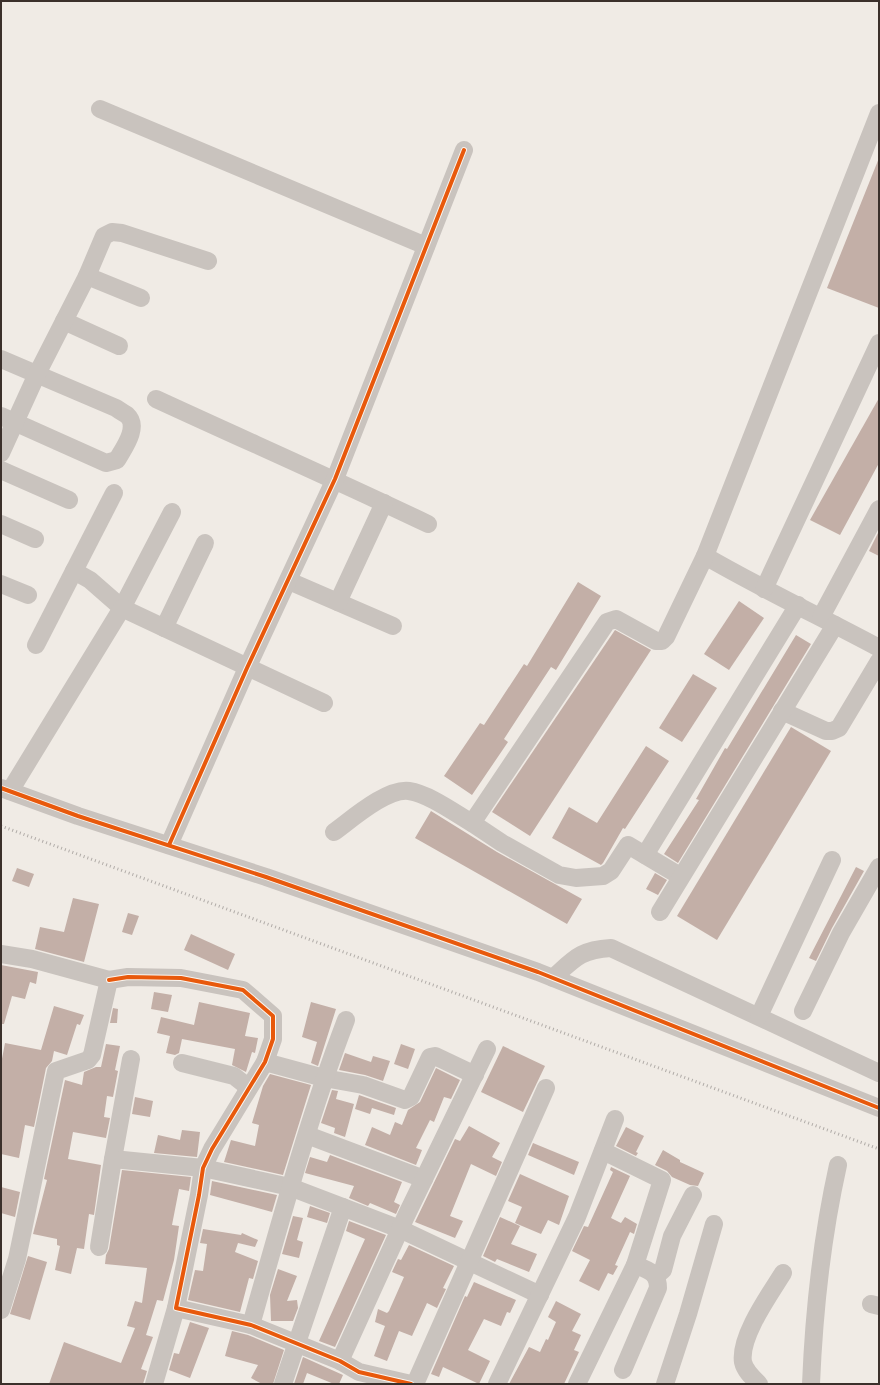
<svg xmlns="http://www.w3.org/2000/svg" width="880" height="1385" font-family="'Nunito Sans',sans-serif">
	<style>
		.building { fill: #c3afa7 }
		.lines { fill: none; stroke-linecap: round; stroke-linejoin: round }
		.minor { stroke: #c9c3be; stroke-width: 18 }
		.rail { stroke: #b1aca8; stroke-width: 3; stroke-dasharray: 1 3; stroke-linecap: butt }
		.cycleway-casing { stroke: #fbf5ee; stroke-width: 6 }
		.cycleway { stroke: #e8590c; stroke-width: 4 }
	</style>
	<rect width="100%" height="100%" fill="#f0ebe5"/>
	<g class="building">
		<polygon points="879,158 879,308 827,288"/>
		<polygon points="879,398 879,463 840,535 810,520"/>
		<polygon points="879,531 879,556 869,551"/>
		<polygon points="578,582 601,596 556,670 551,667 504,739 508,742 472,795 444,776 480,723 484,725 524,664 527,666"/>
		<polygon points="739,601 764,618 729,670 704,654"/>
		<polygon points="615,630 651,650 530,836 492,812"/>
		<polygon points="796,635 811,644 678,863 664,854 699,800 696,799 725,748 727,749"/>
		<polygon points="693,674 717,688 682,742 659,728"/>
		<polygon points="791,727 831,751 717,940 677,916"/>
		<polygon points="646,746 669,761 625,829 623,828 603,863 601,865 552,838 569,807 597,823"/>
		<polygon points="431,811 497,852 582,899 567,924 415,838"/>
		<polygon points="856,867 864,871 832,928 816,961 809,958"/>
		<polygon points="17,868 34,874 29,887 12,881"/>
		<polygon points="655,873 667,880 658,895 646,889"/>
		<polygon points="73,898 99,904 84,962 35,949 40,927 64,932"/>
		<polygon points="128,913 139,916 132,935 122,932"/>
		<polygon points="191,934 235,954 228,970 184,950"/>
		<polygon points="1,965 38,972 36,984 30,982 25,999 12,996 4,1024 1,1024"/>
		<polygon points="154,992 172,995 168,1012 151,1009"/>
		<polygon points="199,1002 250,1013 245,1036 258,1038 255,1053 252,1052 246,1072 232,1065 235,1049 182,1039 179,1053 175,1055 166,1053 170,1036 157,1033 161,1017 194,1025"/>
		<polygon points="311,1002 336,1009 318,1066 311,1063 317,1042 302,1037"/>
		<polygon points="54,1006 84,1015 80,1025 77,1024 67,1055 54,1051 52,1061 46,1068 34,1127 25,1125 19,1158 1,1154 1,1064 5,1043 41,1050"/>
		<polygon points="113,1008 118,1009 117,1023 110,1023"/>
		<polygon points="106,1044 120,1046 115,1070 118,1071 113,1097 107,1096 104,1117 110,1118 106,1138 73,1132 68,1159 101,1165 94,1215 89,1214 84,1249 77,1248 71,1274 55,1270 60,1246 57,1245 57,1239 33,1234 47,1180 44,1179 65,1080 82,1085 84,1072 96,1067 101,1067"/>
		<polygon points="401,1044 415,1049 408,1069 394,1064"/>
		<polygon points="503,1046 545,1066 523,1112 481,1092"/>
		<polygon points="345,1053 371,1062 373,1056 390,1061 383,1081 365,1075 339,1070"/>
		<polygon points="436,1068 460,1080 451,1099 444,1097 434,1122 430,1120 416,1148 422,1150 416,1165 365,1145 372,1127 390,1135 395,1122 402,1125 408,1110 420,1102"/>
		<polygon points="270,1074 311,1085 283,1175 224,1162 231,1140 255,1146 259,1125 252,1123 263,1086"/>
		<polygon points="332,1090 338,1091 336,1099 354,1104 345,1137 334,1133 335,1128 321,1123"/>
		<polygon points="359,1095 396,1108 394,1115 372,1108 370,1114 355,1109"/>
		<polygon points="135,1097 153,1101 150,1117 132,1114"/>
		<polygon points="469,1126 500,1143 492,1157 502,1162 496,1176 471,1164 450,1216 463,1221 455,1238 415,1222 455,1139 460,1141"/>
		<polygon points="626,1127 644,1136 636,1152 638,1153 636,1156 616,1146"/>
		<polygon points="182,1130 200,1132 197,1157 154,1153 158,1135 180,1140"/>
		<polygon points="533,1143 579,1162 574,1175 528,1155"/>
		<polygon points="663,1150 680,1160 680,1162 704,1173 698,1186 690,1185 672,1177 667,1171 655,1165"/>
		<polygon points="330,1155 402,1182 394,1202 400,1205 396,1214 370,1203 368,1206 349,1198 354,1186 305,1173 310,1157 327,1162"/>
		<polygon points="611,1167 630,1176 611,1218 621,1223 625,1217 637,1224 634,1234 630,1232 615,1265 618,1266 613,1275 608,1273 599,1291 579,1281 590,1260 572,1251 584,1226 588,1227 613,1172 610,1170"/>
		<polygon points="122,1170 191,1177 189,1191 179,1189 172,1225 179,1226 174,1260 163,1301 157,1300 146,1335 153,1337 141,1369 147,1371 143,1384 49,1384 64,1342 121,1363 135,1328 127,1326 135,1301 142,1303 147,1268 105,1264 106,1255 109,1249"/>
		<polygon points="520,1174 569,1196 559,1225 548,1220 541,1234 515,1223 522,1207 508,1201"/>
		<polygon points="212,1181 277,1195 272,1212 210,1195"/>
		<polygon points="1,1187 20,1192 15,1217 1,1213"/>
		<polygon points="310,1206 330,1213 327,1223 307,1217"/>
		<polygon points="293,1216 303,1218 297,1240 303,1242 299,1258 282,1254"/>
		<polygon points="500,1217 520,1226 511,1244 537,1254 529,1272 497,1259 495,1262 483,1256"/>
		<polygon points="349,1221 386,1235 335,1347 319,1341 365,1239 346,1231"/>
		<polygon points="203,1229 241,1235 242,1233 258,1240 255,1247 238,1243 235,1252 258,1261 253,1279 249,1278 240,1312 188,1300 195,1270 203,1271 207,1244 200,1243"/>
		<polygon points="409,1245 454,1266 443,1288 446,1289 437,1308 427,1303 412,1336 399,1331 387,1361 374,1356 385,1326 375,1322 378,1309 387,1313 389,1311 404,1277 392,1272 398,1259 401,1260"/>
		<polygon points="28,1256 47,1262 30,1320 10,1314"/>
		<polygon points="278,1269 297,1276 287,1301 297,1300 298,1308 293,1321 271,1321 270,1295"/>
		<polygon points="474,1282 516,1300 510,1313 507,1312 501,1326 484,1319 468,1350 490,1361 479,1384 443,1367 439,1377 431,1374 465,1296 467,1297"/>
		<polygon points="556,1301 581,1314 572,1331 581,1335 574,1350 579,1352 564,1384 509,1384 529,1347 540,1352 546,1339 548,1340 556,1322 548,1317"/>
		<polygon points="190,1322 209,1328 190,1378 169,1370 174,1353 179,1354"/>
		<polygon points="232,1331 248,1335 284,1350 273,1384 262,1384 251,1378 258,1365 225,1356"/>
		<polygon points="303,1357 343,1375 339,1384 334,1384 307,1373 303,1384 294,1384"/>
	</g>
	<g class="lines">
		<g class="minor">
			<polyline points="100,109 426,246"/>
			<polyline points="87,276 141,298"/>
			<polyline points="64,321 119,346"/>
			<path d="M1,359L116,408C120,411 124,413 127,415C140,427 123,449 117,460L106,463L1,416"/>
			<path d="M156,399C247,441 338,481 428,524"/>
			<polyline points="1,453 37,374 87,276 104,236 112,232 122,233 208,261"/>
			<polyline points="1,470 69,500"/>
			<polyline points="1,524 35,539"/>
			<path d="M705,556C762,589 821,617 879,648"/>
			<polyline points="74,571 90,580 122,608 172,512"/>
			<polyline points="289,581 393,626"/>
			<polyline points="1,584 28,595"/>
			<polyline points="764,589 879,343"/>
			<polyline points="338,602 384,503"/>
			<polyline points="821,617 879,509"/>
			<polyline points="164,628 205,543"/>
			<polyline points="36,645 114,493"/>
			<polyline points="782,711 826,731 832,731 839,728 879,661"/>
			<polyline points="1,788 78,816 266,877 538,972 879,1108"/>
			<polyline points="10,791 122,608 324,703"/>
			<polyline points="472,823 502,843 559,875 576,878 603,876 611,871 628,845 680,876"/>
			<path d="M334,832C352,819 387,788 409,791C429,794 455,813 472,823L607,622L616,619L656,641H662L666,637L705,556L879,113"/>
			<polyline points="169,845 247,668 335,479 464,150"/>
			<polyline points="645,855 798,605"/>
			<polyline points="660,912 835,625"/>
			<polyline points="1,954 32,959 109,980 92,1055 88,1060 56,1071 17,1259 1,1310"/>
			<path d="M553,978C575,958 580,950 611,948L879,1073"/>
			<polyline points="109,980 128,977 181,978 243,990 273,1016 273,1039 265,1062 212,1149 203,1168 199,1195 176,1308 251,1325 340,1361 359,1372 411,1384"/>
			<polyline points="803,1011 841,933 879,867"/>
			<polyline points="759,1016 832,860"/>
			<polyline points="131,1059 113,1159 203,1168 290,1187 400,1229 540,1295"/>
			<polyline points="265,1062 324,1078 363,1085 405,1100 411,1097 430,1057 435,1056 475,1075"/>
			<polyline points="182,1063 234,1076 248,1087"/>
			<polyline points="307,1135 424,1179"/>
			<polyline points="99,1247 113,1159"/>
			<polyline points="656,1276 663,1270 672,1236 693,1195"/>
			<polyline points="871,1304 879,1306"/>
			<path d="M251,1325C280,1223 308,1119 346,1020"/>
			<polyline points="340,1361 406,1216 487,1049"/>
			<path d="M623,1370L658,1288C658,1272 648,1270 635,1265"/>
			<polyline points="154,1384 176,1308"/>
			<polyline points="283,1384 343,1207"/>
			<polyline points="415,1384 546,1088"/>
			<polyline points="497,1384 577,1217 615,1119"/>
			<polyline points="577,1384 635,1265 662,1180 603,1151"/>
			<polyline points="665,1384 688,1314 714,1224"/>
			<path d="M759,1384C753,1378 745,1371 743,1362C739,1337 770,1294 783,1273"/>
			<path d="M811,1384C814,1311 822,1237 838,1165"/>
		</g>
		<polyline class="rail" points="1,826 879,1149"/>
		<g class="cycleway-casing">
			<g id="cycleway">
				<polyline points="1,788 78,816 266,877 538,972 879,1108"/>
				<polyline points="169,845 247,668 335,479 464,150"/>
				<polyline points="109,980 128,977 181,978 243,990 273,1016 273,1039 265,1062 212,1149 203,1168 199,1195 176,1308 251,1325 340,1361 359,1372 411,1384"/>
			</g>
		</g>
		<use href="#cycleway" class="cycleway"/>
	</g>
	<rect width="880" height="1385" fill="none" stroke="#3b302b" stroke-width="4"/>
</svg>
